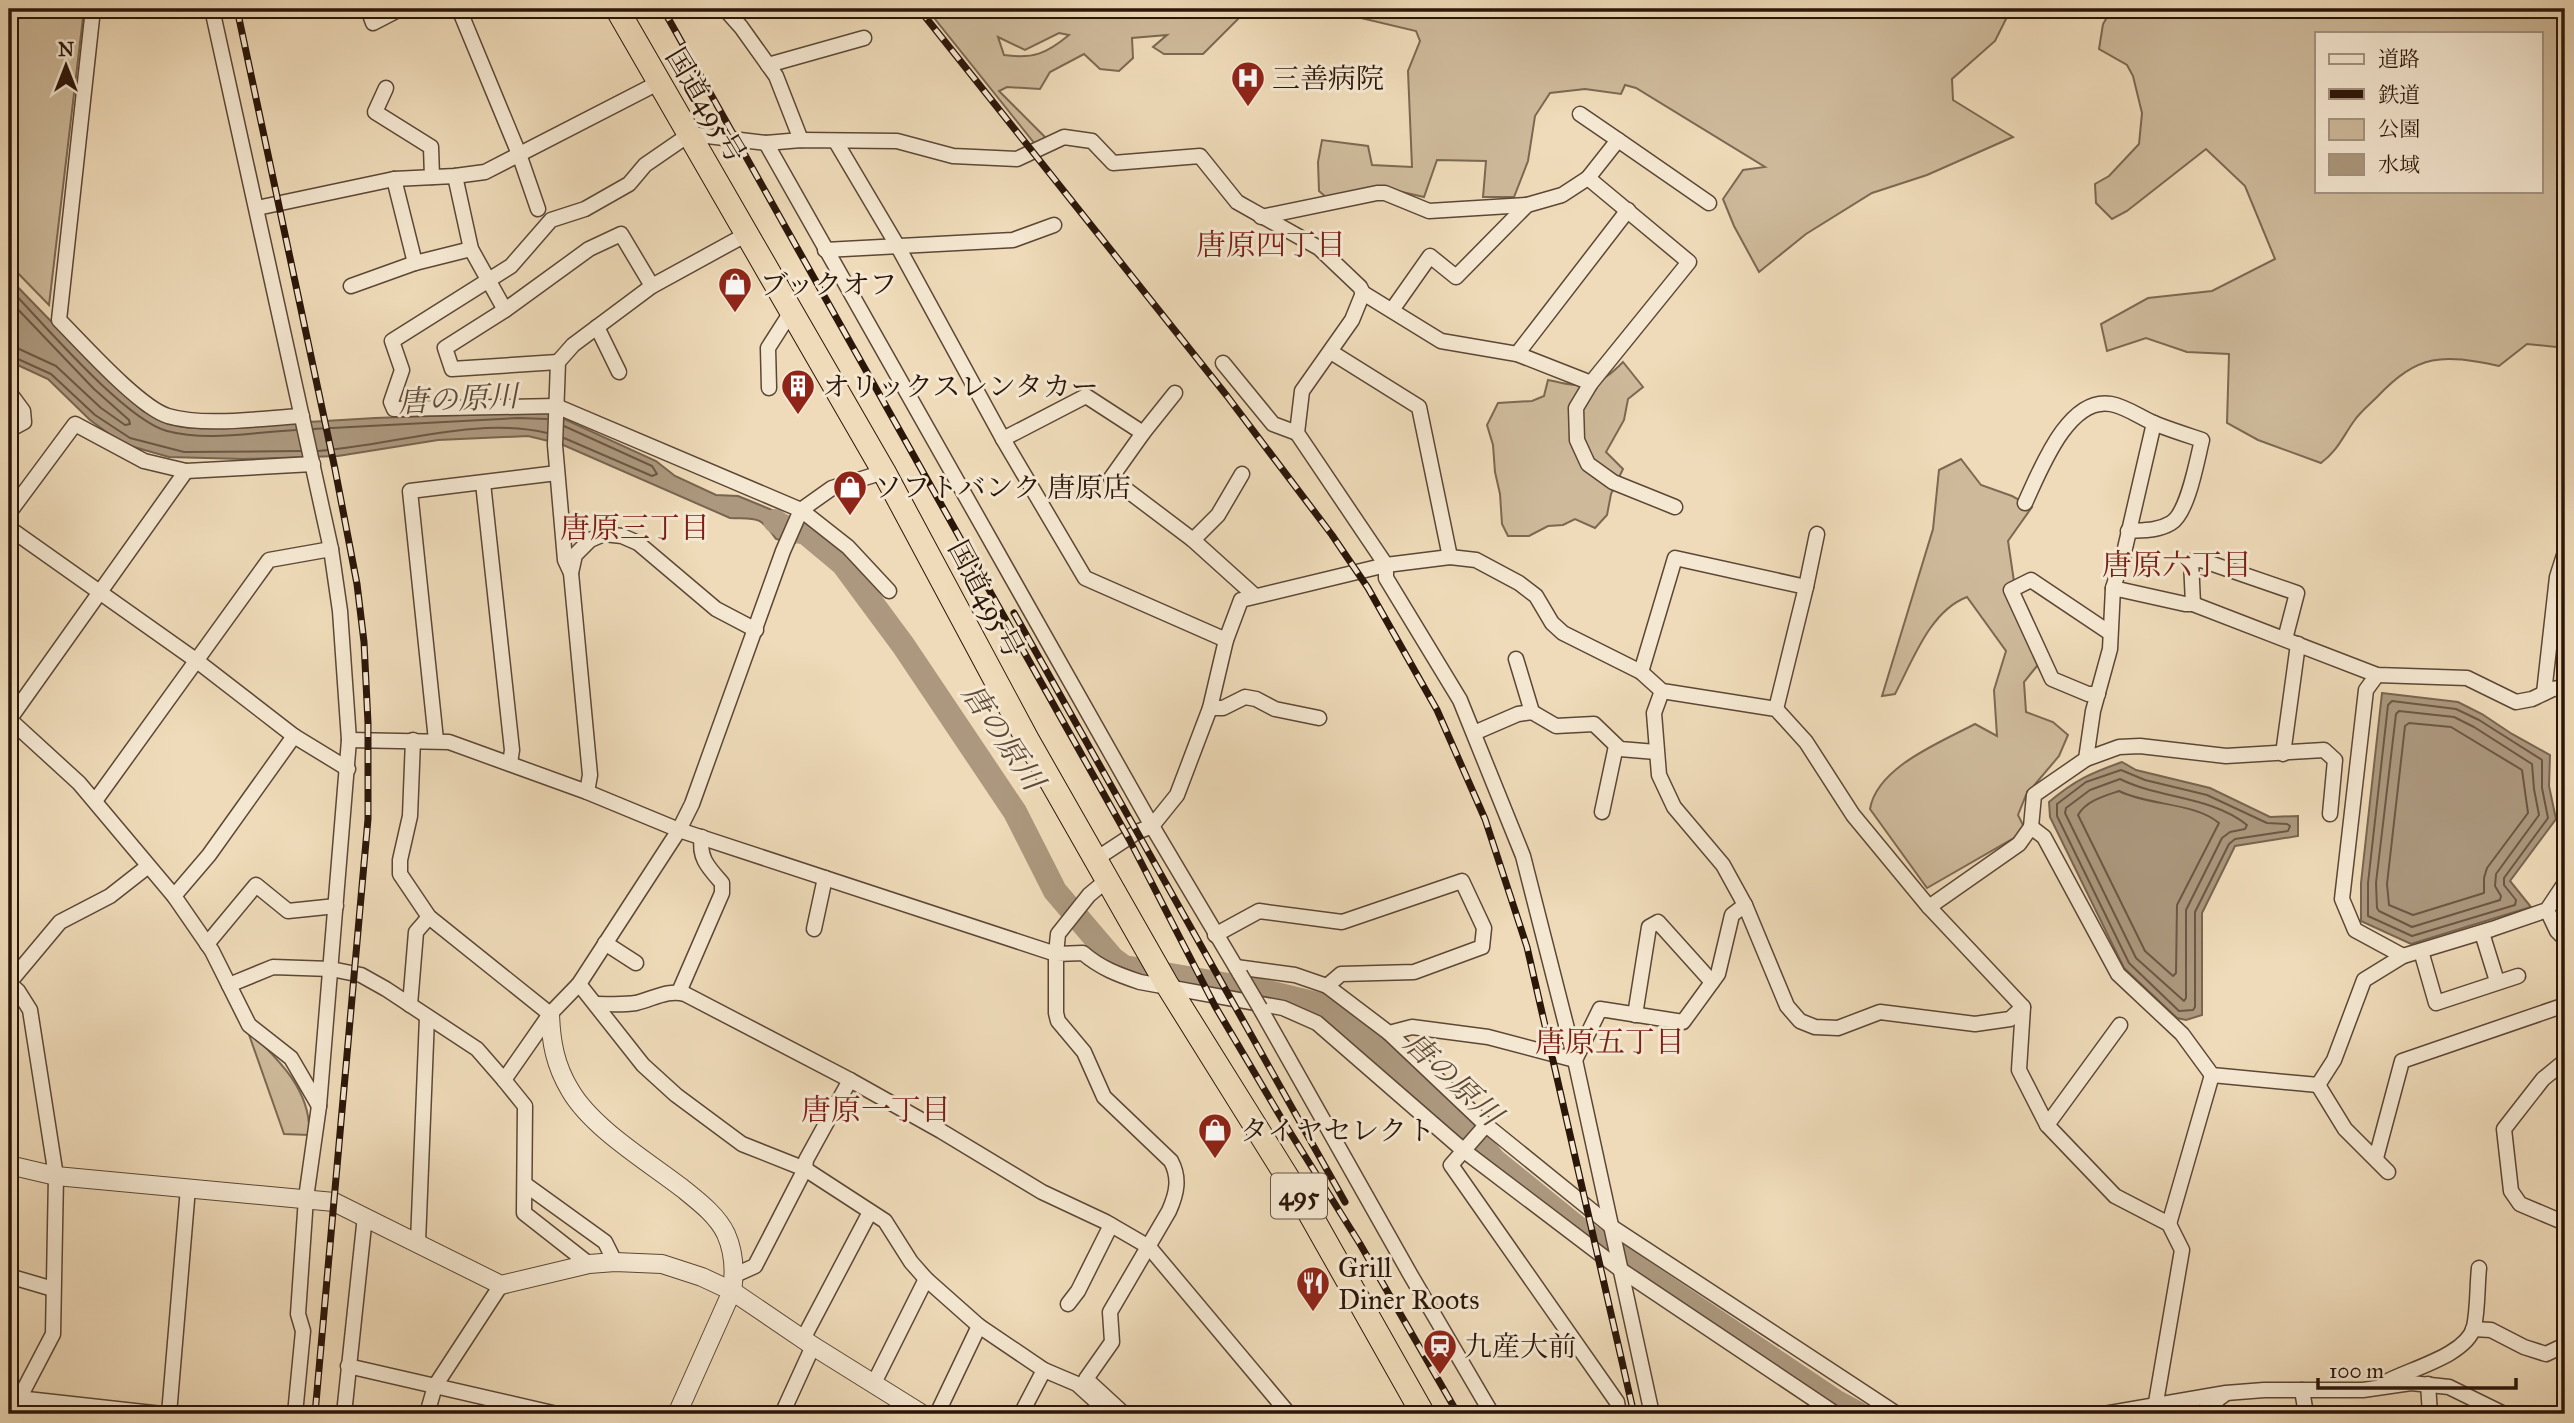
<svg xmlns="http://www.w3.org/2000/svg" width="2574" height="1423" font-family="'IM FELL Great Primer','Noto Serif JP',serif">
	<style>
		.green { fill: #ceba9b; stroke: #7c6852; stroke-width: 2; fill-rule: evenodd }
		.water { fill: #ac987e; stroke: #786450; stroke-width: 2 }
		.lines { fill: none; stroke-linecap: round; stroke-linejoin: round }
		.shore { stroke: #6c5744; stroke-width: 2 }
		.river { stroke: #ac987e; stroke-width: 24 }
		.minor-casing { stroke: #5c4736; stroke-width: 17 }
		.tertiary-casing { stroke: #5c4736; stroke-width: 20 }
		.trunk-casing { stroke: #2b160a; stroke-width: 25 }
		.minor { stroke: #f5e8d2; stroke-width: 14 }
		.tertiary { stroke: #f5e8d2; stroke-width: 18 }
		.trunk { stroke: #efdbb9; stroke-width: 23 }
		.rail-casing { stroke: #2b160a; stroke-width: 7 }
		.rail { stroke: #f5e8d2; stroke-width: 4.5; stroke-dasharray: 13; stroke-linecap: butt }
		.minor-bridge-casing { stroke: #5c4736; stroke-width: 17; stroke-linecap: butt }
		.minor-bridge { stroke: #f5e8d2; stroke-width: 14 }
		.labels { text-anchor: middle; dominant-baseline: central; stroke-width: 6; stroke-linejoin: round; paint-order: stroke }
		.shield { fill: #f5e8d2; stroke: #685546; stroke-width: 2 }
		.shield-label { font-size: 26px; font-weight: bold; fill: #2b160a }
		.poi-label { font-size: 28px; fill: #2b160a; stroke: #f5e8d2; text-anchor: start }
		.street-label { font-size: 28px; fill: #2b160a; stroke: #f5e8d2 }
		.neighbourhood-label { font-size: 30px; fill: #7a1f14; stroke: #f5e8d2 }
		.water-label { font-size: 30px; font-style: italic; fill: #5f4a38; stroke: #f5e8d2 }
	</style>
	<rect width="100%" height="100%" fill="#efdbb9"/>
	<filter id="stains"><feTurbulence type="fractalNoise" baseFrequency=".00286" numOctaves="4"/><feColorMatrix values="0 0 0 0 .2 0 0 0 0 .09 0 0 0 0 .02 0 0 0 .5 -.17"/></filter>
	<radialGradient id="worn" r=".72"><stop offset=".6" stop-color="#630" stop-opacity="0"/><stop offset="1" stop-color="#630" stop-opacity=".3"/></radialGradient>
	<g class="green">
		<polygon points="9,9 84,9 49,305 9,264"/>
		<path d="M927,9H1248L1203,54H1164L1153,47L1167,35L1132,38L1133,58L1119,71L1100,69L1084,54L1050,72L1040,89L1007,87L999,91L1046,138L1035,144ZM1059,33L1069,35C1046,54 1033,59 1004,55L998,37L1025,50Z"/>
		<polygon points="1323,9 2011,9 1995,41 1952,79 1953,100 2013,137 1927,175 1872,193 1806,234 1759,272 1734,226 1723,199 1743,170 1765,167 1636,88 1625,85 1621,94 1585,89 1550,93 1535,116 1528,161 1514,197 1483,197 1486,161 1437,160 1424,197 1376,186 1327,198 1319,191 1318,162 1322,140 1368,146 1372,165 1412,167 1408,71 1420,41 1416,31"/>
		<path d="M2112,9H2565V348L2527,344L2499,366C2442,354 2419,353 2377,397C2369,405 2360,412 2354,421C2342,438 2338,450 2321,463L2258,440L2227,423L2229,354L2187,352L2146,338L2107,351L2101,324L2148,298L2212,291L2275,259L2245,186L2206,149L2127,211L2112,219L2096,203L2095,184L2109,176L2139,144L2142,113L2133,76L2127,65L2099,49L2103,24ZM2317,33H2541V191H2317Z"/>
		<path d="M1623,362L1643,387L1628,399L1624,420L1606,452L1623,469L1611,494L1607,515L1595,528L1575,519L1563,525L1548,526L1529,536H1508L1502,524L1500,494L1495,472L1493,445L1487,425L1498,403L1532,401L1544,396L1548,380C1584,388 1596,390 1623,362Z"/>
		<path d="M1961,459L1981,485L2012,496L2032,507L2008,541L2020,622L2039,639L2037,666L2024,682L2026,712L2053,722L2068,735L2059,756L2026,795L2018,815L2026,831L1927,888L1870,809C1877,767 1941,742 1975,724L1997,736L1994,690L2006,651L1967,597C1930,611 1913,660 1895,694L1882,696L1933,529L1939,470Z"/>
		<path d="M247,1029C277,1058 312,1090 309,1135L284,1134Z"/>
	</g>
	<g class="water">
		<path d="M9,278L105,377L143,411L168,424L189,428L227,427L375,418L549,412L656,461L675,476L716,495L738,496L789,517L804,520L806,533L794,544L776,539C759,515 757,519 730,518L561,444L528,436L438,440L338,456L243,459L169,457L127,445L112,436L90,420L48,379L9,361Z"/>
		<polygon points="2382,693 2458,702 2482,714 2512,734 2550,755 2549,786 2556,819 2510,881 2531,907 2411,944 2361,921 2361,883"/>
		<path d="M2122,762L2136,770L2210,788L2270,817L2298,816V836L2235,846L2202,913V1015L2186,1020L2177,1018L2124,968L2050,817L2049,802C2075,780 2091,773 2122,762Z"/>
	</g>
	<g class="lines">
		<g class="shore">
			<path d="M9,288C43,323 124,419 167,431C208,442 254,432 296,430"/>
			<polyline points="9,300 94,389 129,420 130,424 125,425 101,408 56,366 17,348 9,346"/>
			<polyline points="9,355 51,374 95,415 130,438 184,452 301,451"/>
			<polyline points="313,429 518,418 547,419"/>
			<polyline points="564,438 652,476 657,474 652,466 564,426"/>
			<path d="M318,451C391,446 475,416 547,433"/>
			<polygon points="2392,701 2456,709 2479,720 2542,760 2542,788 2548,818 2504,878 2504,885 2516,900 2515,905 2412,936 2368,916 2368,883 2388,705"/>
			<polygon points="2399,711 2454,717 2474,727 2532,764 2534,789 2539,815 2496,874 2495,886 2501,896 2500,900 2412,927 2379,911 2377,908 2376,883 2396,714"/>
			<polygon points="2409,723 2451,727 2522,770 2528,813 2487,868 2484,878 2484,893 2413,915 2389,905 2387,884 2405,726"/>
			<polygon points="2121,770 2145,780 2207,795 2267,823 2287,824 2290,826 2288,831 2235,839 2229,844 2195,912 2195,1007 2193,1010 2179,1011 2129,963 2057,816 2057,804 2086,782"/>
			<path d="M2120,779C2160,799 2211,796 2247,825L2245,829L2230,832L2222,838L2186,910V998L2184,1001L2136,958L2065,813L2066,808L2090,790Z"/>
			<path d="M2119,791C2149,806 2193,802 2219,823L2177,905L2176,973L2173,976L2145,951L2078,815C2086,801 2104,796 2119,791Z"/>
		</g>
		<polyline class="river" points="775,521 785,528 806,533 843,564 903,645 1015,812 1055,891 1113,959 1124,967 1263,991 1329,1007 1407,1075 1484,1148 1494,1160 1578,1228 1835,1401 1859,1414"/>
		<g class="minor-casing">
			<g id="minor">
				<path d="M93,9L59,320C83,344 139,407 168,416C205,427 262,418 302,416"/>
				<polyline points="212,9 331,549 340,611 349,740 319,1106 306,1198 298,1314 303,1331 295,1414"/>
				<polyline points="368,9 373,23 400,9"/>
				<polyline points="459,9 519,154 538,209"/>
				<polyline points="725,9 741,27 776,76 801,140"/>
				<polyline points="768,65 864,38"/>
				<polyline points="386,88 375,112 431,147 432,177"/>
				<polyline points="1580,114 1618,140"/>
				<polyline points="836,142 897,245 1003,439 1085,578 1226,640"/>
				<polyline points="766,143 1152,826 1240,974"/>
				<polyline points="455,176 471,249 505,310"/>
				<polyline points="1588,178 1618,140 1709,203"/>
				<polyline points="394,179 415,263"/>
				<polyline points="257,208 394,179 455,176 485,172 658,83"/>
				<polyline points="1261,217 1377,193 1385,193 1429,211 1527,205"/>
				<polyline points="825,250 1013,240 1054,225"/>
				<polyline points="351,286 415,263 471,249"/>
				<polyline points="1363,293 1352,320 1302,391 1297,433 1386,565 1386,578 1460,700 1523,856 1575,1060 1652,1414"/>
				<polyline points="1392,310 1430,256 1456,277 1527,205 1562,195 1588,178 1689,262 1591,383 1576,408 1577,440 1588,464 1613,482 1675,507"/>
				<polyline points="597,327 619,372"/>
				<polyline points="1331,352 1419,407 1450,557"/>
				<polyline points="1517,354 1628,210"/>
				<polyline points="558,362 452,369 445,348 505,310 589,249 621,234 652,286"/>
				<polyline points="1223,363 1273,424 1297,433"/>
				<polyline points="769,388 768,348 791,312"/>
				<polyline points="9,392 23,411 24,422 9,430"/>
				<polyline points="1143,433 1175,393"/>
				<polyline points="1003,439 1086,396 1143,433 1111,478 1193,540 1254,595"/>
				<polyline points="483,483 512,750 510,763"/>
				<path d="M2025,503C2040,471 2068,396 2111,404C2127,407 2141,418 2156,424C2171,430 2187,435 2202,440C2197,460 2188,513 2171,523C2158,531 2142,530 2128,531"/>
				<polyline points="9,513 75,424 144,461 186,471 313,464"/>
				<polyline points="9,528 197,661 294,736 348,769"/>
				<polyline points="1193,540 1218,515 1242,474"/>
				<polyline points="571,573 575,555 590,540 604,534 622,536 638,543 716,609 756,630"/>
				<polyline points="2113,588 2123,557 2154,423"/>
				<polyline points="889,591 848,547 801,510 556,406 394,409 391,402 402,370 392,341 511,266 551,220 585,209 629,184 645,165 690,134 766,143 801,140 897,141 953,156 1017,159 1064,137 1092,141 1113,163 1200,156 1237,202 1319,248 1360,287 1363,293 1441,341 1517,354 1591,383"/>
				<polyline points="2193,604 2191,561 2201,560 2297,593 2285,639"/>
				<polyline points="1516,659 1532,712"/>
				<polyline points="1641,672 1675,558 1806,587"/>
				<polyline points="2377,675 2366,690 2342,899 2355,930 2403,956"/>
				<polyline points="1662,691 1654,713 1659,775 1674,807 1723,865 1745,905 1787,1006 1800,1021 1815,1027 1838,1028 1880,1012 1975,1024 2010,1019 2023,1007"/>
				<polyline points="2544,693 2557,577 2565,552"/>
				<polyline points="2098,694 2088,694 2052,679 2011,590 2031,580 2110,633"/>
				<polyline points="1210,708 1223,708 1245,697 1256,699 1275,709 1319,718"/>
				<polyline points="1776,709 1806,587 1817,534"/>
				<polyline points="9,719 79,783 174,896 212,951 249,1025 291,1058 319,1106"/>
				<polyline points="9,720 186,471"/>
				<polyline points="1474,733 1518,714 1532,712 1556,726 1594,724 1620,749 1656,752"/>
				<polyline points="349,740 449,742 587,792 679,830 1056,954 1058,934 1089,895 1107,880"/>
				<polyline points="413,740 410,816 400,860 400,874 429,917 550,1014"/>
				<polyline points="436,740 410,491 557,473"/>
				<polyline points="2283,754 2298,644"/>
				<polyline points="2086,759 2119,747 2140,746 2226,756 2324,750 2335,760 2330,814"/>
				<polyline points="587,792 590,775 571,573 565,560 555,445 558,362 573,345 652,286 747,234"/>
				<polyline points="95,801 269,560 331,549"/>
				<polyline points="1602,812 1616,746"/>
				<polyline points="1096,859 1137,832 1152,826 1177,795 1210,708 1226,640 1241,600 1386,565 1450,557 1476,560 1519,583 1536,596 1552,623 1563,633 1641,672 1662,691 1776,709 1806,742 1853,815 1929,907 2023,1007 2019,1070 2047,1125 2115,1196 2169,1224 2182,1250 2154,1414"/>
				<polyline points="174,896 209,855 294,736"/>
				<polyline points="1929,907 2019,844 2031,827"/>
				<polyline points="2547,910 2557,931 2565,939"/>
				<polyline points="814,929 825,878"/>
				<polyline points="2482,933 2496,978"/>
				<polyline points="1215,935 1259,911 1342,922 1462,881 1484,928 1482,947 1414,972 1341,974 1327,986"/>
				<polyline points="605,943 636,963"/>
				<polyline points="207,944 256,885 288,911 336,906"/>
				<polyline points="2421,951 2436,1003 2518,976"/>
				<polyline points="1236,967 1295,975 1327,986 1389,1033 1412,1027 1488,1037 1575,1060"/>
				<polyline points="9,983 18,991 30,1010 56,1176 53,1334 19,1399 15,1414"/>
				<polyline points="9,983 60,922 110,896 147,867"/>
				<polyline points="579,984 643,1065 676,1095 742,1144 805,1169 885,1221 911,1262 926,1279 979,1326 1044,1370 1077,1384 1110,1414"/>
				<polyline points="229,985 273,967 331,969 361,975 386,989 477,1049 504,1080 550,1014 579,984 679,830 692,804 783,551 801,510 832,488 884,472"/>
				<path d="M679,992L722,893V883C709,868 698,858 702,837"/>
				<path d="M597,1004C610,1004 623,1005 636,1003C653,999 668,989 685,994L850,1080L941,1131L1042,1192L1106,1222L1149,1247L1289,1414"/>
				<polyline points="410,1005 416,932 429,917"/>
				<polyline points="1260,1008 1410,1274 1492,1414"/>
				<polyline points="1635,1015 1649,927 1658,922 1712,982"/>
				<polyline points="1389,1033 1486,1125 1612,1227 1897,1414"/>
				<polyline points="1575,1060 1600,1009 1683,1022 1718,974 1732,915 1745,905"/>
				<polyline points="2565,1061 2543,1079 2504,1129 2511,1191 2520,1204 2565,1223"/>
				<polyline points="504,1080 525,1106 524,1213 589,1264"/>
				<polyline points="2318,1085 2212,1075 2182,1034 2118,974 2044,837 2031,827 2034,795 2086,759 2093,711 2110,649 2113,588 2185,604 2193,604 2377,675 2467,678 2516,702 2532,699 2553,689 2565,687"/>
				<polyline points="2318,1085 2334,1060 2364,980 2403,956 2492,929 2547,910 2565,883"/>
				<polyline points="2318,1085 2345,1129 2388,1172"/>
				<polyline points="1486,1125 1451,1165 1617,1402 1619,1414"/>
				<polyline points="2047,1125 2120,1025"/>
				<polyline points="2376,1158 2402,1061 2565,1005"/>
				<polyline points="526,1185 605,1242 615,1262"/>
				<polyline points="2169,1224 2212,1075"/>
				<polyline points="418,1242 427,1017"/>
				<polyline points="735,1275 755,1266 805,1169 806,1160 850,1080"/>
				<polyline points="9,1276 53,1289"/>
				<polyline points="1068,1304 1078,1291 1111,1225"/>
				<polyline points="2473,1329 2491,1330 2524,1347 2546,1354 2565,1345"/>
				<polyline points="803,1339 870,1212"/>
				<polyline points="348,1366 557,1414"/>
				<polyline points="874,1383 926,1279"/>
				<path d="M2384,1383C2409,1369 2466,1356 2474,1327C2478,1308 2477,1287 2479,1268"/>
				<polyline points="2428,1384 2430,1414"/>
				<polyline points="2302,1390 2306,1414"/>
				<polyline points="9,1397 162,1414"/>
				<polyline points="169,1414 188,1188"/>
				<polyline points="344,1414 365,1216"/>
				<polyline points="427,1414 435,1386 501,1285"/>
				<polyline points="782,1414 813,1346"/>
				<polyline points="937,1414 979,1326"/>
				<polyline points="1021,1414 1044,1370"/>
				<path d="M1124,1414L1086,1379L1112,1342L1110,1312L1169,1211C1177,1193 1180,1178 1171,1161L1104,1097L1084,1052L1058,1021L1056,1013V954L1083,953C1100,968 1119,975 1140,982L1283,1008L1317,1023L1463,1150L1621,1270L1836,1414"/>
				<polyline points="2104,1414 2226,1393 2264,1390 2363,1390 2411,1383 2449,1387 2504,1414"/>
				<polyline points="2199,1414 2225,1394"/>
			</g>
		</g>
		<g class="tertiary-casing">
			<g id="tertiary">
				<path d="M550,1014C551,1042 555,1065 570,1090C592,1128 647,1161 682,1188C698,1201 717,1215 726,1234C734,1252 735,1272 732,1291L677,1414"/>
				<polyline points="9,1165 56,1176 334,1202 501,1285 589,1264 615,1262 662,1264 702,1277 732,1291 813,1346 922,1414"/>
			</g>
		</g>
		<g class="trunk-casing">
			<polyline id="trunk" points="617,9 884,472 1027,739 1166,983 1309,1212 1423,1414"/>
		</g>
		<use href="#minor" class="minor"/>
		<use href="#tertiary" class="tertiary"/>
		<use href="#trunk" class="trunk"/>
		<g class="rail-casing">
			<g id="rail">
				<polyline points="237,9 335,469 357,584 364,642 368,723 368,819 315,1414"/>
				<polyline points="663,9 1129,839 1215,1006 1283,1121 1360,1244 1458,1414"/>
				<polyline points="919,9 1227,396 1332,535 1368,588 1437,710 1485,819 1527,947 1634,1414"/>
				<polyline points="1014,613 1345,1202"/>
			</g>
		</g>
		<use href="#rail" class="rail"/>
		<g class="minor-bridge-casing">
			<polyline id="minor-bridge" points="1240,974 1260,1008"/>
		</g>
		<use href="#minor-bridge" class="minor-bridge"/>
	</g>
	<defs>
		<g id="hospital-pin" transform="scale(1.75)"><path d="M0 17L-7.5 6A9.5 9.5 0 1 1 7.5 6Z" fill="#8f2418" stroke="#f5e8d2"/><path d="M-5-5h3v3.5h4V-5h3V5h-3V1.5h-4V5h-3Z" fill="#fff"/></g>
		<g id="shop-pin" transform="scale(1.75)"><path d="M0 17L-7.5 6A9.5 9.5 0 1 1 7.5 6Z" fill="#8f2418" stroke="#f5e8d2"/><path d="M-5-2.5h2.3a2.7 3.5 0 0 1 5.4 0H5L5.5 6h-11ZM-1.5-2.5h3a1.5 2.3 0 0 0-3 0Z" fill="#fff"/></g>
		<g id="building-pin" transform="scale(1.75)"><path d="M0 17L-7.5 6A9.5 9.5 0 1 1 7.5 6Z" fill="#8f2418" stroke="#f5e8d2"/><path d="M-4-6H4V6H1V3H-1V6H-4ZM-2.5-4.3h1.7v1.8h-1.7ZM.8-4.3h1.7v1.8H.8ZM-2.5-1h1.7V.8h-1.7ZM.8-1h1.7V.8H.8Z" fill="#fff"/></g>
		<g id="restaurant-pin" transform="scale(1.75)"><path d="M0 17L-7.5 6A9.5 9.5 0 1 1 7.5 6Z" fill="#8f2418" stroke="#f5e8d2"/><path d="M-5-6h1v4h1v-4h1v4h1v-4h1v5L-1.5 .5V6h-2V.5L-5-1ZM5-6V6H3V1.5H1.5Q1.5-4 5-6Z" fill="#fff"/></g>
		<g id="station-pin" transform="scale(1.75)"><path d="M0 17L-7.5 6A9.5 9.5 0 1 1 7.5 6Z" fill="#8f2418" stroke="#f5e8d2"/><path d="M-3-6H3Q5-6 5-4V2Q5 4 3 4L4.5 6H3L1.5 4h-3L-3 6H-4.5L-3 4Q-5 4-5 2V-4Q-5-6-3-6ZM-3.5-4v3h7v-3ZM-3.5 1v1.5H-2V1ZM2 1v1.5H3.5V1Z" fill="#fff"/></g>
	</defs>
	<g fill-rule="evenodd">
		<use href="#hospital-pin" x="1248" y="78"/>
		<use href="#shop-pin" x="735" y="284"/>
		<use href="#building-pin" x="798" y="386"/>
		<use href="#shop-pin" x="850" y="487"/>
		<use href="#shop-pin" x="1215" y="1130"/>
		<use href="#restaurant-pin" x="1313" y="1283"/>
		<use href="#station-pin" x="1440" y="1346"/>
	</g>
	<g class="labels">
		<rect class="shield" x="1271" y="1173.5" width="56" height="45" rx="5"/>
		<g class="shield-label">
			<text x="1299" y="1196">495</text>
		</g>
		<g class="poi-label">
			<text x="1272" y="78">三善病院</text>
			<text x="760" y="284">ブックオフ</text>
			<text x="822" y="386">オリックスレンタカー</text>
			<text x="874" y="487">ソフトバンク 唐原店</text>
			<text x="1240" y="1130">タイヤセレクト</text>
			<text x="1338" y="1267">Grill<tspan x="1338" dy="32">Diner Roots</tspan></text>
			<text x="1464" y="1346">九産大前</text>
		</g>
		<g class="street-label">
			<text transform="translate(706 105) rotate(59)">国道495号</text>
			<text transform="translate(986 599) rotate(62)">国道495号</text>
		</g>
		<g class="neighbourhood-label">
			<text x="1271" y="245">唐原四丁目</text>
			<text x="635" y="528">唐原三丁目</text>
			<text x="2177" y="565">唐原六丁目</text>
			<text x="1610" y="1042">唐原五丁目</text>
			<text x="876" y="1110">唐原一丁目</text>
		</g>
		<g class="water-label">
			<text transform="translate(458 399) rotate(-3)">唐の原川</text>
			<text transform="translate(1003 737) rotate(56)">唐の原川</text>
			<text transform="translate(1453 1079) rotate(43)">唐の原川</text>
		</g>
	</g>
	<rect width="2574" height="1423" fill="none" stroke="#efdbb9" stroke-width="35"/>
	<rect x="10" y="10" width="2553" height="1402" fill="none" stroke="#2b160a" stroke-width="3.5"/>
	<rect x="18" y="18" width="2539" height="1388" fill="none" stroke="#2b160a" stroke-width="2"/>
	<rect x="2315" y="32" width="228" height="161" fill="#f5e8d2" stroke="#a49482" stroke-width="2"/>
	<rect x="2329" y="54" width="35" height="10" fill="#f5e8d2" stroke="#a49482" stroke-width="2"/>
	<text x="2378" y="66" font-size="21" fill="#2b160a">道路</text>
	<rect x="2329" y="89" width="35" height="10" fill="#2b160a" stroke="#a49482" stroke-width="2"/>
	<text x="2378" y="102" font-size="21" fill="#2b160a">鉄道</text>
	<rect x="2329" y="119" width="35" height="21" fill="#ceba9b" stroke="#a49482" stroke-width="2"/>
	<text x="2378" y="136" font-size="21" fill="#2b160a">公園</text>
	<rect x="2329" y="154" width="35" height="21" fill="#ac987e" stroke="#a49482" stroke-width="2"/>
	<text x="2378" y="172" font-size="21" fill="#2b160a">水域</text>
	<g transform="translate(66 66)" stroke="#f5e8d2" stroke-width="5" paint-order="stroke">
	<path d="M0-5L12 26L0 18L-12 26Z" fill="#2b160a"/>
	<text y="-10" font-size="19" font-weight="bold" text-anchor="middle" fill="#2b160a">N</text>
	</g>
	<path d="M2318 1378v10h198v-10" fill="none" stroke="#2b160a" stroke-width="3.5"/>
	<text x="2329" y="1378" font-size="21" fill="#2b160a" stroke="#f5e8d2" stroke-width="5" paint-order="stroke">100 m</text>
	<rect width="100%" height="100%" filter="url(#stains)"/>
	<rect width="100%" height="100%" fill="url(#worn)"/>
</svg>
